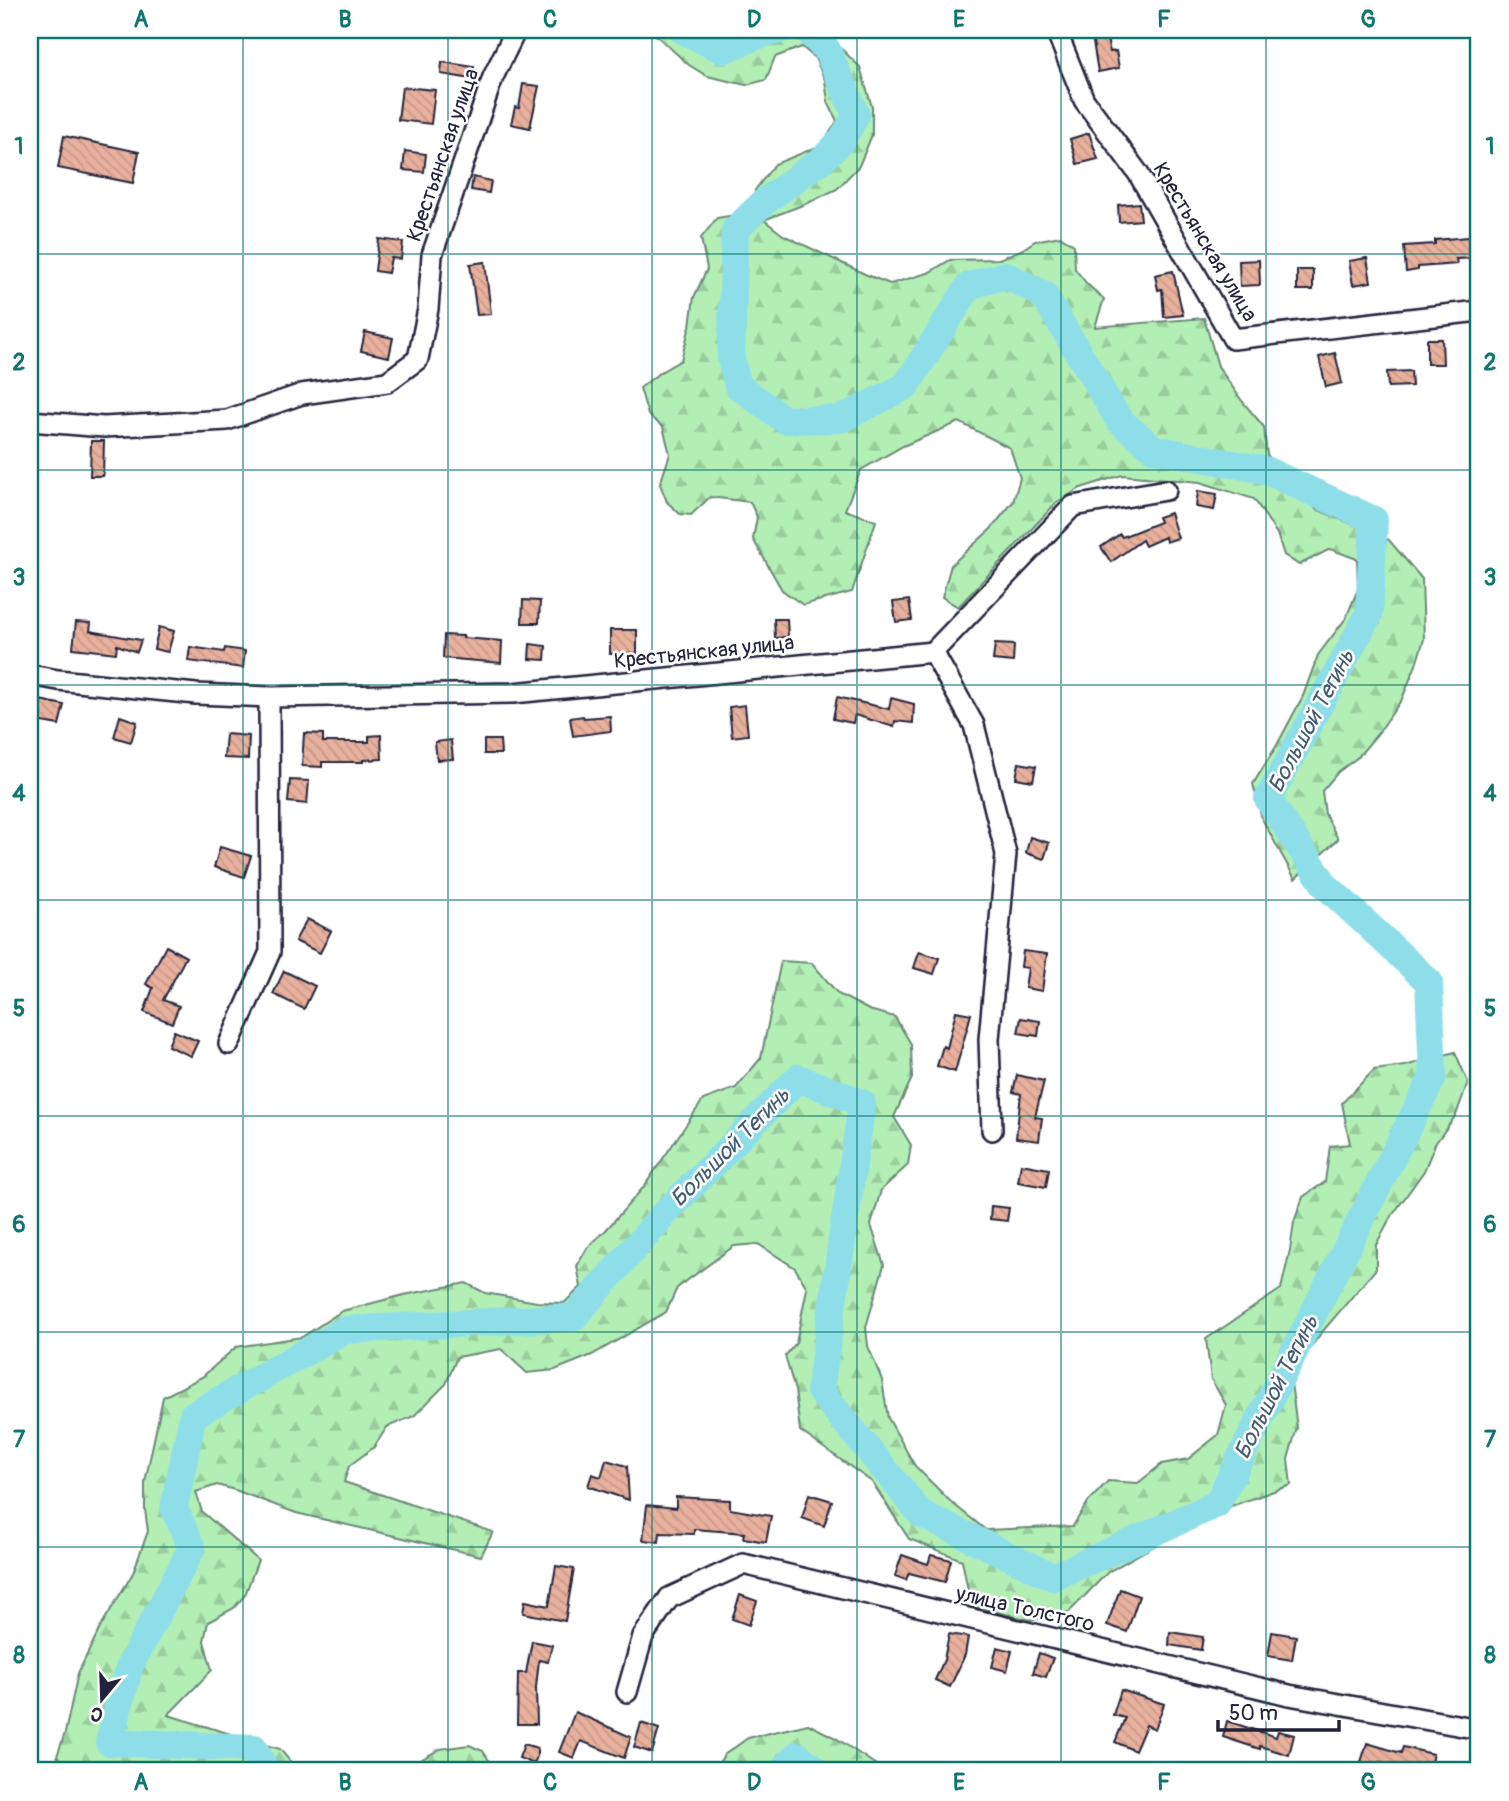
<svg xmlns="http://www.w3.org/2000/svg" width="1509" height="1801" font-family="Pangolin,sans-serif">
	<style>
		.forest { fill: url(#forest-firs); stroke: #6a8878; stroke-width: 2 }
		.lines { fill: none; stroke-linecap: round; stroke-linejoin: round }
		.river { stroke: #8edeea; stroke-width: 28 }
		.building { fill: url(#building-back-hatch); stroke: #22223b; stroke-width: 2 }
		.minor-casing { stroke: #22223b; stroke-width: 24 }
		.minor { stroke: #fff; stroke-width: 19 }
		.grid { fill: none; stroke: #0f766e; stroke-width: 2; stroke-opacity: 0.55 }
		.labels { text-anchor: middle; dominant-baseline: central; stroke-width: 5; stroke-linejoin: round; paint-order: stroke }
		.street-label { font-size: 21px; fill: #22223b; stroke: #fff }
		.water-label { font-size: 23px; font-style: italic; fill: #425a70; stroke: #fff }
		.neatline { fill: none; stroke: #0f766e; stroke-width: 2.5 }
		.grid-label { font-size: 23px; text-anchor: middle; font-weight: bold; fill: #0f766e }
	</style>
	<defs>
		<pattern id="forest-firs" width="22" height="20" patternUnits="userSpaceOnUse" patternTransform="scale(1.75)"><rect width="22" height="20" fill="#b3efb4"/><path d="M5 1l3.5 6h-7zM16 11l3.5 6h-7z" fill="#9acd9c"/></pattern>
		<pattern id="building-back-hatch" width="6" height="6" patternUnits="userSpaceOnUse" patternTransform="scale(1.75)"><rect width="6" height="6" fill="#e8b19d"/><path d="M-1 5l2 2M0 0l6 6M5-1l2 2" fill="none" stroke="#c79888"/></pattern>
	</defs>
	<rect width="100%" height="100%" fill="#fff"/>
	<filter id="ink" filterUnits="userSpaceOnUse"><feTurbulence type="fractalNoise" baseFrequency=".0143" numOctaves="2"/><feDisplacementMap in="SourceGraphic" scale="14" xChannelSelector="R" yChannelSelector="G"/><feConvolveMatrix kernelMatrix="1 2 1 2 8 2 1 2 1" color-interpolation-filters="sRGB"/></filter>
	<g filter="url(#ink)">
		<g class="forest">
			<polygon points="650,30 822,30 860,67 872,107 872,135 859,166 837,189 810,202 764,220 783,235 867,275 890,284 928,273 950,260 999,259 1023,249 1035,241 1060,236 1074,245 1075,269 1087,284 1104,299 1095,327 1204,318 1218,366 1242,401 1264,427 1267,455 1316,509 1389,540 1422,579 1424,639 1416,665 1402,699 1379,732 1358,757 1338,772 1322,791 1325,814 1338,839 1295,879 1262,819 1253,784 1277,745 1303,696 1318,655 1346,618 1358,589 1357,559 1330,549 1299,565 1284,555 1277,534 1254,499 1200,482 1122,475 1081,488 1057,502 958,607 942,597 951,565 991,529 1013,502 1020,478 1010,448 959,422 903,446 861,470 845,510 876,521 852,592 803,605 782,590 753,539 757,517 750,502 710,497 691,515 680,514 667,502 660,484 670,454 663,427 648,415 640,388 659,373 681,360 690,326 694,297 707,269 701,238 717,218 754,212 755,190 775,164 822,145 837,121 828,102 825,80 815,58 802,47 775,57 766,80 746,85 707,76 689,65"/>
			<polygon points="781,961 812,963 838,994 869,1010 895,1017 911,1044 912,1078 894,1117 911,1145 908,1165 881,1190 871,1225 884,1265 866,1327 868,1346 882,1380 888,1418 915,1466 952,1503 986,1530 1073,1526 1088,1502 1108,1481 1138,1483 1162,1464 1188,1459 1218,1435 1226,1405 1211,1379 1206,1339 1281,1289 1290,1250 1294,1222 1303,1197 1325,1182 1330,1146 1350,1144 1342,1103 1374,1070 1405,1066 1455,1052 1468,1082 1456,1115 1435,1144 1424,1171 1389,1220 1376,1245 1376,1269 1322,1332 1290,1375 1297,1428 1288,1459 1291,1485 1231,1506 1145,1551 1108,1572 1069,1612 1030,1620 971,1606 962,1560 909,1539 872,1482 800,1431 795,1390 785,1356 796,1343 807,1288 795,1268 758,1244 734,1246 677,1288 666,1312 592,1355 555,1370 527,1373 501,1349 457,1357 446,1384 414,1416 387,1427 374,1447 349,1466 344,1482 493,1532 481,1556 296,1513 235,1490 217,1485 196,1492 202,1512 258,1560 245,1595 234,1608 208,1622 204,1641 212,1670 168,1715 280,1749 298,1771 71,1771 57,1756 65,1733 78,1673 101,1626 133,1573 148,1531 145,1510 145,1482 163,1397 202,1377 236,1347 302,1337 342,1311 404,1295 466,1283 485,1293 537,1302 564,1303 581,1287 577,1266 587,1248 606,1230 643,1188 703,1100 736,1088 761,1058"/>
			<polygon points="808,1724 836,1738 885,1771 714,1771 724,1755 748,1738"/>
			<polygon points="469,1745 483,1751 490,1762 484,1771 411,1771 410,1766 440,1749"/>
		</g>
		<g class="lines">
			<g class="river">
				<polyline points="682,30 723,50 759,35 779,30"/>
				<polyline points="266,1771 254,1748 109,1742 130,1665 192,1548 174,1508 193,1415 345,1330 574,1317 667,1211 798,1078 862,1103 820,1391 921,1514 1053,1577 1217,1504 1433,1077 1429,982 1325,885 1268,799 1369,614 1374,520 1265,470 1154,449 1119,420 1043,294 1005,275 969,286 906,386 841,419 785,420 738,386 731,359 735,230 764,202 824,158 842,140 856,115 827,50 807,30"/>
				<polyline points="782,1771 797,1755 817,1771"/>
			</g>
		</g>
		<g class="building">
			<polygon points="1091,30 1105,30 1110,52 1116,51 1119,68 1098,72"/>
			<polygon points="442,62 474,67 472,79 441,74"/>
			<polygon points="523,84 539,86 530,128 511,124 515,107 519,108"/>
			<polygon points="402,87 435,90 431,124 398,120"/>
			<polygon points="1089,133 1098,159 1077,164 1070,139"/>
			<polygon points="64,136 139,152 133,183 58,168"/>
			<polygon points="405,151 426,154 424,172 403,170"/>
			<polygon points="473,177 491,181 489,193 471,190"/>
			<polygon points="1139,203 1141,220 1119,222 1118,205"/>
			<polygon points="1479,236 1479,258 1456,259 1457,264 1418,267 1418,270 1406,272 1404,246 1435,244 1435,240"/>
			<polygon points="379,239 403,242 401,259 391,258 388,273 375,271"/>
			<polygon points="1367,258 1371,282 1353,285 1349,261"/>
			<polygon points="1259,260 1260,285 1240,286 1239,261"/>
			<polygon points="485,262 491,314 477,315 470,264"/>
			<rect x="1297" y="270" width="16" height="20"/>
			<polygon points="1173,271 1183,315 1164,317 1162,289 1158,290 1155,275"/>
			<polygon points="365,332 393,338 389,357 361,351"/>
			<polygon points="1427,339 1442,339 1443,364 1427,364"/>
			<polygon points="1335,353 1342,383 1326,387 1319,357"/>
			<polygon points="1411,371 1412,386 1388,387 1387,372"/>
			<polygon points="91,441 104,441 103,476 90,476"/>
			<polygon points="1198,491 1217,494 1214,510 1196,507"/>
			<polygon points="1170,513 1178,538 1166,542 1165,537 1145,546 1142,540 1111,562 1101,547 1120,534 1122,537 1160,522 1158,517"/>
			<polygon points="523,600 540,601 539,623 522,623"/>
			<polygon points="909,600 912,620 896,622 893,602"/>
			<polygon points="774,619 787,619 788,637 775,638"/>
			<polygon points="76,622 91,623 90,631 141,640 137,652 117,645 116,653 73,648"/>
			<polygon points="159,627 174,631 168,652 154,649"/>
			<polygon points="610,630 637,630 637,653 610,654"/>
			<polygon points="444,635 463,636 463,638 502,641 501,663 443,658"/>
			<polygon points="530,644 546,646 545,660 529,659"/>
			<polygon points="995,644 1014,645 1013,662 993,660"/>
			<polygon points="190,647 224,652 225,648 245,651 243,668 188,661"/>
			<polygon points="837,697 889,709 891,698 914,704 913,723 895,721 894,727 855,715 853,723 833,719"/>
			<polygon points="30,698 64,705 59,725 30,720"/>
			<polygon points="745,705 748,735 732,737 729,707"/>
			<polygon points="120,716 137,722 131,742 114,737"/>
			<polygon points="583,716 584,718 610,716 611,731 573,736 570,718"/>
			<polygon points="304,733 323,734 323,742 369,742 369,736 381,735 382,759 363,760 363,762 322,762 322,767 302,766"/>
			<polygon points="226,734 249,736 248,759 224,758"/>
			<polygon points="451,740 453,759 437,760 435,742"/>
			<polygon points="484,740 500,740 501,754 484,754"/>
			<polygon points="1019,763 1036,766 1033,781 1016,778"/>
			<polygon points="290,780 309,781 307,804 288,802"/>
			<polygon points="1030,837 1049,843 1044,859 1026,853"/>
			<polygon points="220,847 251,856 244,877 214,867"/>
			<polygon points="307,919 331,931 320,953 295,941"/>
			<polygon points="166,946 186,957 163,1000 179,1006 172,1023 144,1012 153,988 146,984"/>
			<polygon points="1023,951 1047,954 1042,991 1025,988 1028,968 1021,967"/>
			<polygon points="919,952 939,958 934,974 914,968"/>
			<polygon points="284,971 315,986 304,1009 273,994"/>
			<polygon points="956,1011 971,1014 955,1072 937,1066 943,1046 947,1048"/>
			<polygon points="1021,1018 1040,1021 1038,1036 1018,1033"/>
			<polygon points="174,1031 198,1041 191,1056 168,1046"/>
			<polygon points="1017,1075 1044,1081 1035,1117 1042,1118 1039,1141 1016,1138 1021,1094 1013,1092"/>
			<polygon points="1021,1164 1049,1169 1046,1187 1018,1182"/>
			<polygon points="991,1206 1009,1208 1007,1221 990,1219"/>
			<polygon points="606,1460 627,1466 629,1500 588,1486 592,1474 601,1477"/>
			<polygon points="809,1494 832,1501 824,1526 802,1518"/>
			<polygon points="676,1497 730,1500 730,1509 771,1516 766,1542 743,1538 744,1533 694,1529 694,1534 660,1533 659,1542 643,1540 647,1505 676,1508"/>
			<polygon points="902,1555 928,1564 931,1555 951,1560 945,1582 909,1573 906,1580 895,1576"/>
			<polygon points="556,1566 574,1569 565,1621 523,1613 525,1601 549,1606"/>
			<polygon points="1120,1589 1139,1596 1127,1632 1107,1625"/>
			<polygon points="740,1595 757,1601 749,1625 732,1619"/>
			<polygon points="1170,1632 1203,1637 1201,1650 1169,1645"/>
			<polygon points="1272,1632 1296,1636 1292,1660 1268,1656"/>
			<polygon points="949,1634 968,1637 965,1655 950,1687 935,1680 944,1660"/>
			<polygon points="532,1641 552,1645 548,1662 539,1660 536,1687 537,1724 517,1724 518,1673 526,1673"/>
			<polygon points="997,1647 1012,1651 1007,1671 992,1667"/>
			<polygon points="1039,1653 1053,1658 1046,1677 1033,1673"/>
			<polygon points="1121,1690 1164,1704 1155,1729 1146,1725 1135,1751 1115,1742 1125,1718 1113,1715"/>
			<polygon points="575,1712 631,1737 624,1758 581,1741 574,1758 559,1752"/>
			<polygon points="1227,1721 1276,1737 1278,1731 1294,1735 1289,1755 1260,1746 1260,1749 1223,1737"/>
			<polygon points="641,1723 659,1729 652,1753 634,1747"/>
			<polygon points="1367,1743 1401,1753 1403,1747 1433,1754 1429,1771 1417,1771 1379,1762 1378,1767 1361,1762"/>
			<polygon points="524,1744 537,1748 537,1756 534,1764 519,1758"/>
		</g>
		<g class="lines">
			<g class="minor-casing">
				<g id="minor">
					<polyline points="1056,30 1084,100 1138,173 1233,339 1479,311"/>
					<polyline points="30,421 104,427 227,420 302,394 387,382 418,359 428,309 432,255 493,77 516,30"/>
					<polyline points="933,652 974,725 1006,854 989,1039 992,1130"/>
					<polyline points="30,675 58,680 196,694 269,697 513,693 933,652 1073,506 1166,490"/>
					<polyline points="229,1044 270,952 269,697"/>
					<polyline points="627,1692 643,1636 669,1598 743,1564 1289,1695 1479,1729"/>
				</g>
			</g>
			<use href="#minor" class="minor"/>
		</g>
	</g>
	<path class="grid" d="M243,30V1771M448,30V1771M652,30V1771M857,30V1771M1061,30V1771M1266,30V1771M30,254H1479M30,470H1479M30,685H1479M30,900H1479M30,1116H1479M30,1332H1479M30,1547H1479"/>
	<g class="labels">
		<g class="street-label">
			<text transform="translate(443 155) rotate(-71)">Крестьянская улица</text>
			<text transform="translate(1205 242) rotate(59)">Крестьянская улица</text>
			<text transform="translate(704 652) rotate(-6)">Крестьянская улица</text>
			<text transform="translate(1025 1609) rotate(13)">улица Толстого</text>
		</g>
		<g class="water-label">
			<text transform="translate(1311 721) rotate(-62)">Большой Тегинь</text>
			<text transform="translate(730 1147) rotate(-45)">Большой Тегинь</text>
			<text transform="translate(1276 1387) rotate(-63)">Большой Тегинь</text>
		</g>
	</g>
	<rect width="1509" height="1801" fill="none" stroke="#fff" stroke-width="77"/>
	<g transform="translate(102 1699) rotate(199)" stroke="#ffffff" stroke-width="5" paint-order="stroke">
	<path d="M0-5L12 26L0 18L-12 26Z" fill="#22223b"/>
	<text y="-10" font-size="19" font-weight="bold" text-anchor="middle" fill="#22223b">С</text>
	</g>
	<path d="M1218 1720v10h121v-10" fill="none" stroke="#22223b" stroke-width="3.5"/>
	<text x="1229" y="1720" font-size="21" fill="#22223b" stroke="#ffffff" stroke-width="5" paint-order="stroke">50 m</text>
	<rect x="38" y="38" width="1432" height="1724" class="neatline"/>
	<g class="grid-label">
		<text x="141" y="27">A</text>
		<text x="345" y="27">B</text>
		<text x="550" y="27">C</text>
		<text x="754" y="27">D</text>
		<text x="959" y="27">E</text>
		<text x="1164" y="27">F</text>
		<text x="1368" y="27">G</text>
		<text x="19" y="154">1</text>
		<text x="1490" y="154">1</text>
		<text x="19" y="370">2</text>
		<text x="1490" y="370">2</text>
		<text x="19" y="585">3</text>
		<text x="1490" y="585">3</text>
		<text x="19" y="801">4</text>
		<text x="1490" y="801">4</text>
		<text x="19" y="1016">5</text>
		<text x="1490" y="1016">5</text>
		<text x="19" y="1232">6</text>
		<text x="1490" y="1232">6</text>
		<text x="19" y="1447">7</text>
		<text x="1490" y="1447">7</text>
		<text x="19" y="1663">8</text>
		<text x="1490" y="1663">8</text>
		<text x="141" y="1790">A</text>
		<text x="345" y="1790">B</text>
		<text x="550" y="1790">C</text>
		<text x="754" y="1790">D</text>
		<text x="959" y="1790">E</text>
		<text x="1164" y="1790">F</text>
		<text x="1368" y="1790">G</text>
	</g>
</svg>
